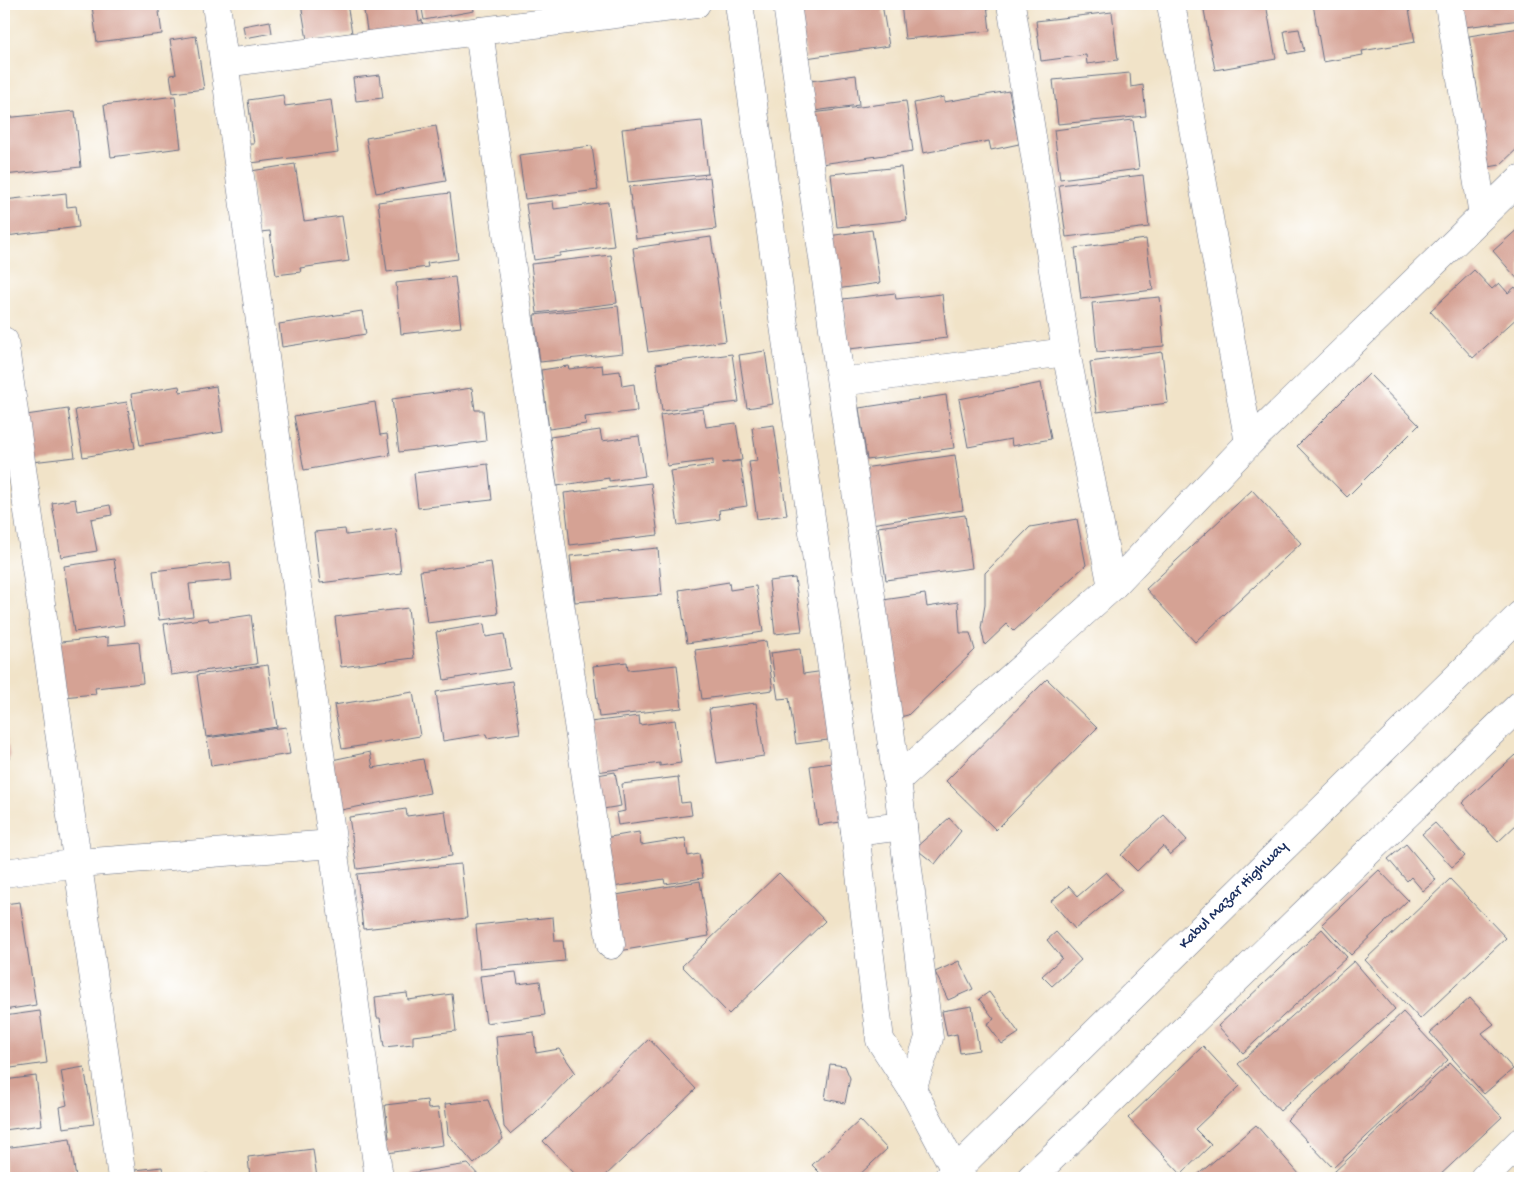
<svg xmlns="http://www.w3.org/2000/svg" width="1524" height="1182" font-family="'Gochi Hand',sans-serif">
	<style>
		.building { fill: #d5a294 }
		.lines { fill: none; stroke-linecap: round; stroke-linejoin: round }
		.minor-casing { stroke: #666e83; stroke-width: 29 }
		.highway-casing { stroke: #666e83; stroke-width: 29 }
		.minor { stroke: #fff; stroke-width: 28 }
		.highway { stroke: #fff; stroke-width: 28 }
		.labels { text-anchor: middle; dominant-baseline: central; stroke-width: 4; stroke-linejoin: round; paint-order: stroke }
		.street-label { font-size: 16px; fill: #1b2f5e; stroke: #fff }
	</style>
	<rect width="100%" height="100%" fill="#fff"/>
	<filter id="ink" filterUnits="userSpaceOnUse"><feTurbulence type="fractalNoise" baseFrequency=".02" numOctaves="2"/><feDisplacementMap in="SourceGraphic" scale="10" xChannelSelector="R" yChannelSelector="G"/><feConvolveMatrix kernelMatrix="1 2 1 2 8 2 1 2 1" color-interpolation-filters="sRGB"/></filter>
	<filter id="wash" filterUnits="userSpaceOnUse"><feTurbulence type="fractalNoise" baseFrequency=".0096" numOctaves="4" result="noise"/><feDisplacementMap in="SourceGraphic" scale="20" xChannelSelector="R" yChannelSelector="G"/><feGaussianBlur stdDeviation="1.12" result="paint"/><feColorMatrix in="noise" values="0 0 0 0 0 0 0 0 0 0 0 0 0 0 0 0 0 1.4 0 .05"/><feComposite in="paint" operator="in"/></filter>
	<g filter="url(#wash)">
		<rect width="100%" height="100%" fill="#f1e3c8"/>
		<g id="blocks">
			<g class="building">
				<polygon points="106,4 158,4 162,34 97,42 92,6"/>
				<polygon points="301,4 347,4 352,33 307,40"/>
				<polygon points="363,4 416,4 419,21 422,20 423,28 368,37"/>
				<polygon points="421,4 473,4 474,11 424,20"/>
				<polygon points="798,4 882,4 889,46 806,58"/>
				<polygon points="901,4 987,4 990,31 905,39"/>
				<polygon points="1239,4 1266,4 1276,59 1215,70 1204,10"/>
				<polygon points="1313,4 1408,4 1415,42 1362,51 1363,55 1323,62"/>
				<polygon points="1462,4 1520,4 1520,20 1465,27"/>
				<polygon points="1112,12 1118,60 1087,64 1086,55 1041,61 1036,21"/>
				<polygon points="270,21 272,33 245,38 243,26"/>
				<polygon points="1520,28 1520,146 1500,165 1489,167 1469,36"/>
				<polygon points="1299,29 1304,51 1288,54 1284,31"/>
				<polygon points="196,36 204,89 173,93 170,75 176,74 170,40"/>
				<polygon points="1130,73 1131,87 1143,85 1146,116 1058,124 1053,80"/>
				<polygon points="380,75 383,98 356,101 353,78"/>
				<polygon points="856,75 859,105 814,111 810,81"/>
				<polygon points="1009,91 1019,144 991,150 989,141 923,153 914,103 944,97 944,102"/>
				<polygon points="283,95 285,106 331,100 338,152 251,163 249,144 254,144 248,100"/>
				<polygon points="175,96 181,148 111,157 104,105"/>
				<polygon points="906,101 913,151 821,164 813,113"/>
				<polygon points="75,111 81,167 4,175 4,118"/>
				<polygon points="1133,120 1139,169 1060,179 1054,130"/>
				<polygon points="702,121 708,174 628,182 622,129"/>
				<polygon points="436,126 446,181 376,193 366,138"/>
				<polygon points="592,146 598,190 525,199 519,155"/>
				<polygon points="295,164 304,221 342,216 349,261 300,268 301,272 276,275 270,231 260,232 251,171"/>
				<polygon points="901,167 907,220 837,227 831,174"/>
				<polygon points="1143,175 1149,227 1066,237 1059,185"/>
				<polygon points="710,177 716,229 636,239 629,187"/>
				<polygon points="66,193 67,207 76,206 79,227 6,236 4,217 4,200"/>
				<polygon points="450,193 458,259 427,263 428,267 387,272 378,202"/>
				<polygon points="553,201 554,209 608,202 614,246 560,253 560,256 534,260 526,204"/>
				<polygon points="1520,227 1520,282 1493,251"/>
				<polygon points="872,230 880,283 836,289 828,236"/>
				<polygon points="711,237 726,341 648,352 633,248"/>
				<polygon points="1146,239 1153,290 1081,299 1075,248"/>
				<polygon points="611,255 617,303 537,313 531,264"/>
				<polygon points="1474,270 1492,289 1499,283 1508,293 1515,287 1520,293 1520,315 1473,358 1430,311"/>
				<polygon points="455,277 461,327 401,334 396,283"/>
				<polygon points="895,293 896,299 942,294 947,338 849,349 843,299"/>
				<polygon points="1160,297 1164,346 1097,352 1092,303"/>
				<polygon points="618,306 623,353 540,362 534,315"/>
				<polygon points="362,311 366,334 282,347 279,324"/>
				<polygon points="765,351 773,404 747,408 739,355"/>
				<polygon points="1162,352 1168,403 1097,412 1090,362"/>
				<polygon points="732,354 739,402 662,411 656,364"/>
				<polygon points="602,365 603,373 620,371 622,386 634,384 637,411 585,417 586,424 549,429 541,370 568,366 569,369"/>
				<polygon points="1369,374 1419,425 1347,497 1297,446"/>
				<polygon points="1041,383 1051,439 1012,446 1011,439 968,447 959,399"/>
				<polygon points="179,386 180,392 216,386 223,432 140,445 131,394"/>
				<polygon points="472,388 475,410 483,410 486,441 399,452 392,399"/>
				<polygon points="946,395 954,448 867,460 859,408"/>
				<polygon points="127,402 135,448 83,457 75,410"/>
				<polygon points="375,402 380,435 387,434 390,455 304,470 294,416"/>
				<polygon points="68,409 75,457 32,462 26,415"/>
				<polygon points="703,409 706,427 736,423 742,460 722,463 740,461 747,506 719,510 720,519 678,525 670,471 713,465 713,460 667,466 660,415"/>
				<polygon points="774,425 787,515 757,519 749,462 757,461 752,428"/>
				<polygon points="600,430 602,441 639,436 645,476 609,481 609,478 557,486 550,437"/>
				<polygon points="955,455 963,510 871,524 863,468"/>
				<polygon points="488,464 492,500 418,508 414,473"/>
				<polygon points="651,483 658,535 570,545 564,493"/>
				<polygon points="1252,490 1301,543 1195,642 1146,589"/>
				<polygon points="75,499 77,511 110,505 112,515 91,519 97,551 61,557 52,503"/>
				<polygon points="965,515 972,568 886,580 878,527"/>
				<polygon points="1077,519 1086,565 1014,631 1007,624 985,645 981,628 985,605 985,573 1030,527"/>
				<polygon points="345,529 346,535 396,529 401,573 320,583 314,532"/>
				<polygon points="658,548 662,595 575,602 570,556"/>
				<polygon points="114,559 124,625 74,632 64,566"/>
				<polygon points="230,562 232,580 189,584 193,616 159,620 153,571"/>
				<polygon points="491,562 498,614 427,623 420,571"/>
				<polygon points="795,578 802,631 775,634 769,581"/>
				<polygon points="729,582 730,590 756,586 763,632 687,643 679,590"/>
				<polygon points="925,594 927,607 958,602 960,633 970,633 975,650 908,715 900,717 883,600"/>
				<polygon points="408,608 414,658 341,667 335,617"/>
				<polygon points="251,615 257,664 171,675 164,624 208,618 209,621"/>
				<polygon points="484,624 486,637 504,634 510,669 444,680 436,632"/>
				<polygon points="108,637 108,645 139,642 143,683 95,688 96,694 62,697 52,643"/>
				<polygon points="766,641 773,690 702,699 695,650"/>
				<polygon points="800,649 803,674 825,671 836,739 796,744 789,698 778,699 771,653"/>
				<polygon points="627,662 628,670 677,665 682,708 599,717 593,666"/>
				<polygon points="268,665 277,727 206,737 197,675"/>
				<polygon points="1047,679 1097,728 996,830 946,781"/>
				<polygon points="512,681 520,733 487,738 486,734 443,741 436,692"/>
				<polygon points="413,692 420,736 342,749 334,705"/>
				<polygon points="756,703 764,756 717,763 709,709"/>
				<polygon points="639,716 640,725 675,720 681,763 660,766 660,763 597,772 590,722"/>
				<polygon points="5,724 10,758 4,759 4,725"/>
				<polygon points="286,727 290,754 211,766 207,738"/>
				<polygon points="370,752 373,768 423,759 430,793 341,810 332,760"/>
				<polygon points="1515,755 1520,760 1520,821 1498,842 1462,803"/>
				<polygon points="840,762 849,821 818,825 810,766"/>
				<polygon points="615,772 621,806 597,810 591,776"/>
				<polygon points="678,777 681,803 690,802 692,815 618,825 616,813 625,811 622,784"/>
				<polygon points="406,809 407,816 445,811 452,856 357,869 349,817"/>
				<polygon points="1164,815 1187,840 1170,855 1163,846 1137,871 1121,855"/>
				<polygon points="949,818 961,831 935,864 915,848"/>
				<polygon points="1435,823 1465,856 1452,867 1422,834"/>
				<polygon points="639,832 641,845 685,838 688,856 699,854 703,878 665,884 664,879 613,887 604,838"/>
				<polygon points="1406,844 1436,880 1423,891 1411,877 1407,881 1388,859"/>
				<polygon points="461,864 467,918 363,929 357,874"/>
				<polygon points="1379,870 1408,900 1351,955 1322,924"/>
				<polygon points="1106,872 1122,890 1075,929 1051,901 1069,886 1078,896"/>
				<polygon points="779,873 825,921 729,1014 682,966"/>
				<polygon points="1450,879 1506,938 1420,1019 1365,960"/>
				<polygon points="700,881 709,936 619,951 610,896"/>
				<polygon points="20,902 36,1005 4,1010 4,904"/>
				<polygon points="553,917 555,941 563,941 565,961 480,969 476,925"/>
				<polygon points="1322,929 1347,957 1243,1053 1218,1026"/>
				<polygon points="1056,932 1081,960 1052,986 1042,976 1062,958 1047,940"/>
				<polygon points="959,961 973,989 948,1000 935,972"/>
				<polygon points="1354,961 1395,1009 1280,1111 1238,1064"/>
				<polygon points="516,972 518,984 540,981 545,1015 486,1023 480,976"/>
				<polygon points="989,992 1019,1033 1002,1044 987,1024 994,1019 979,999"/>
				<polygon points="407,993 408,1000 452,994 456,1031 413,1036 413,1044 384,1047 380,1018 377,1018 375,997"/>
				<polygon points="1470,998 1494,1024 1482,1033 1513,1069 1484,1094 1430,1033"/>
				<polygon points="972,1006 979,1050 960,1053 957,1034 947,1036 942,1011"/>
				<polygon points="40,1011 47,1063 4,1069 4,1016"/>
				<polygon points="1403,1012 1448,1060 1333,1168 1287,1120"/>
				<polygon points="534,1032 536,1053 559,1049 575,1072 533,1115 510,1134 504,1127 496,1036"/>
				<polygon points="649,1039 696,1089 603,1178 579,1178 543,1141"/>
				<polygon points="1203,1046 1240,1086 1195,1129 1211,1145 1181,1174 1128,1118"/>
				<polygon points="1450,1063 1502,1117 1437,1178 1338,1178 1333,1173"/>
				<polygon points="830,1064 845,1066 850,1078 845,1103 825,1099"/>
				<polygon points="84,1067 94,1124 63,1128 60,1107 67,1105 61,1071"/>
				<polygon points="36,1076 42,1125 4,1130 4,1080"/>
				<polygon points="427,1100 428,1109 438,1108 443,1145 387,1153 385,1139 389,1138 385,1105"/>
				<polygon points="488,1100 503,1139 474,1164 448,1134 445,1104"/>
				<polygon points="860,1120 887,1149 856,1178 825,1178 812,1165"/>
				<polygon points="1256,1125 1300,1175 1297,1178 1194,1178"/>
				<polygon points="70,1139 76,1178 5,1178 4,1148"/>
				<polygon points="313,1149 317,1178 250,1178 248,1157"/>
				<polygon points="468,1164 481,1178 412,1178 411,1173"/>
				<polygon points="162,1167 164,1178 136,1178 135,1170"/>
				<polygon points="208,1174 208,1178 181,1178 181,1177"/>
			</g>
		</g>
	</g>
	<g filter="url(#ink)">
		<use href="#blocks" fill-opacity="0" stroke="#666e83" stroke-width="1"/>
		<g class="lines">
			<g class="minor-casing">
				<g id="minor">
					<polyline points="216,4 379,1178"/>
					<polyline points="739,4 855,832 880,1040 912,1089 955,1170 962,1178"/>
					<polyline points="787,4 897,780 929,1038 912,1089"/>
					<polyline points="1011,4 1066,352 1112,587"/>
					<polyline points="1171,4 1249,443"/>
					<polyline points="1449,4 1483,215"/>
					<polyline points="479,31 536,442 611,945"/>
					<polyline points="224,63 696,4"/>
					<polyline points="4,341 122,1178"/>
					<polyline points="841,382 1066,352"/>
					<polyline points="897,780 1112,587 1249,443 1520,179"/>
					<polyline points="855,832 903,826"/>
					<polyline points="4,873 79,863 333,844"/>
					<polyline points="1484,1178 1520,1142"/>
				</g>
			</g>
			<g class="highway-casing">
				<g id="highway">
					<polyline points="948,1178 1520,615"/>
					<polyline points="1031,1178 1520,705"/>
				</g>
			</g>
			<use href="#minor" class="minor"/>
			<use href="#highway" class="highway"/>
		</g>
	</g>
	<g class="labels">
		<g class="street-label">
			<text transform="translate(1234 896) rotate(-45)">Kabul Mazar Highway</text>
		</g>
	</g>
	<rect width="1524" height="1182" fill="none" stroke="#fff" stroke-width="20"/>
</svg>
